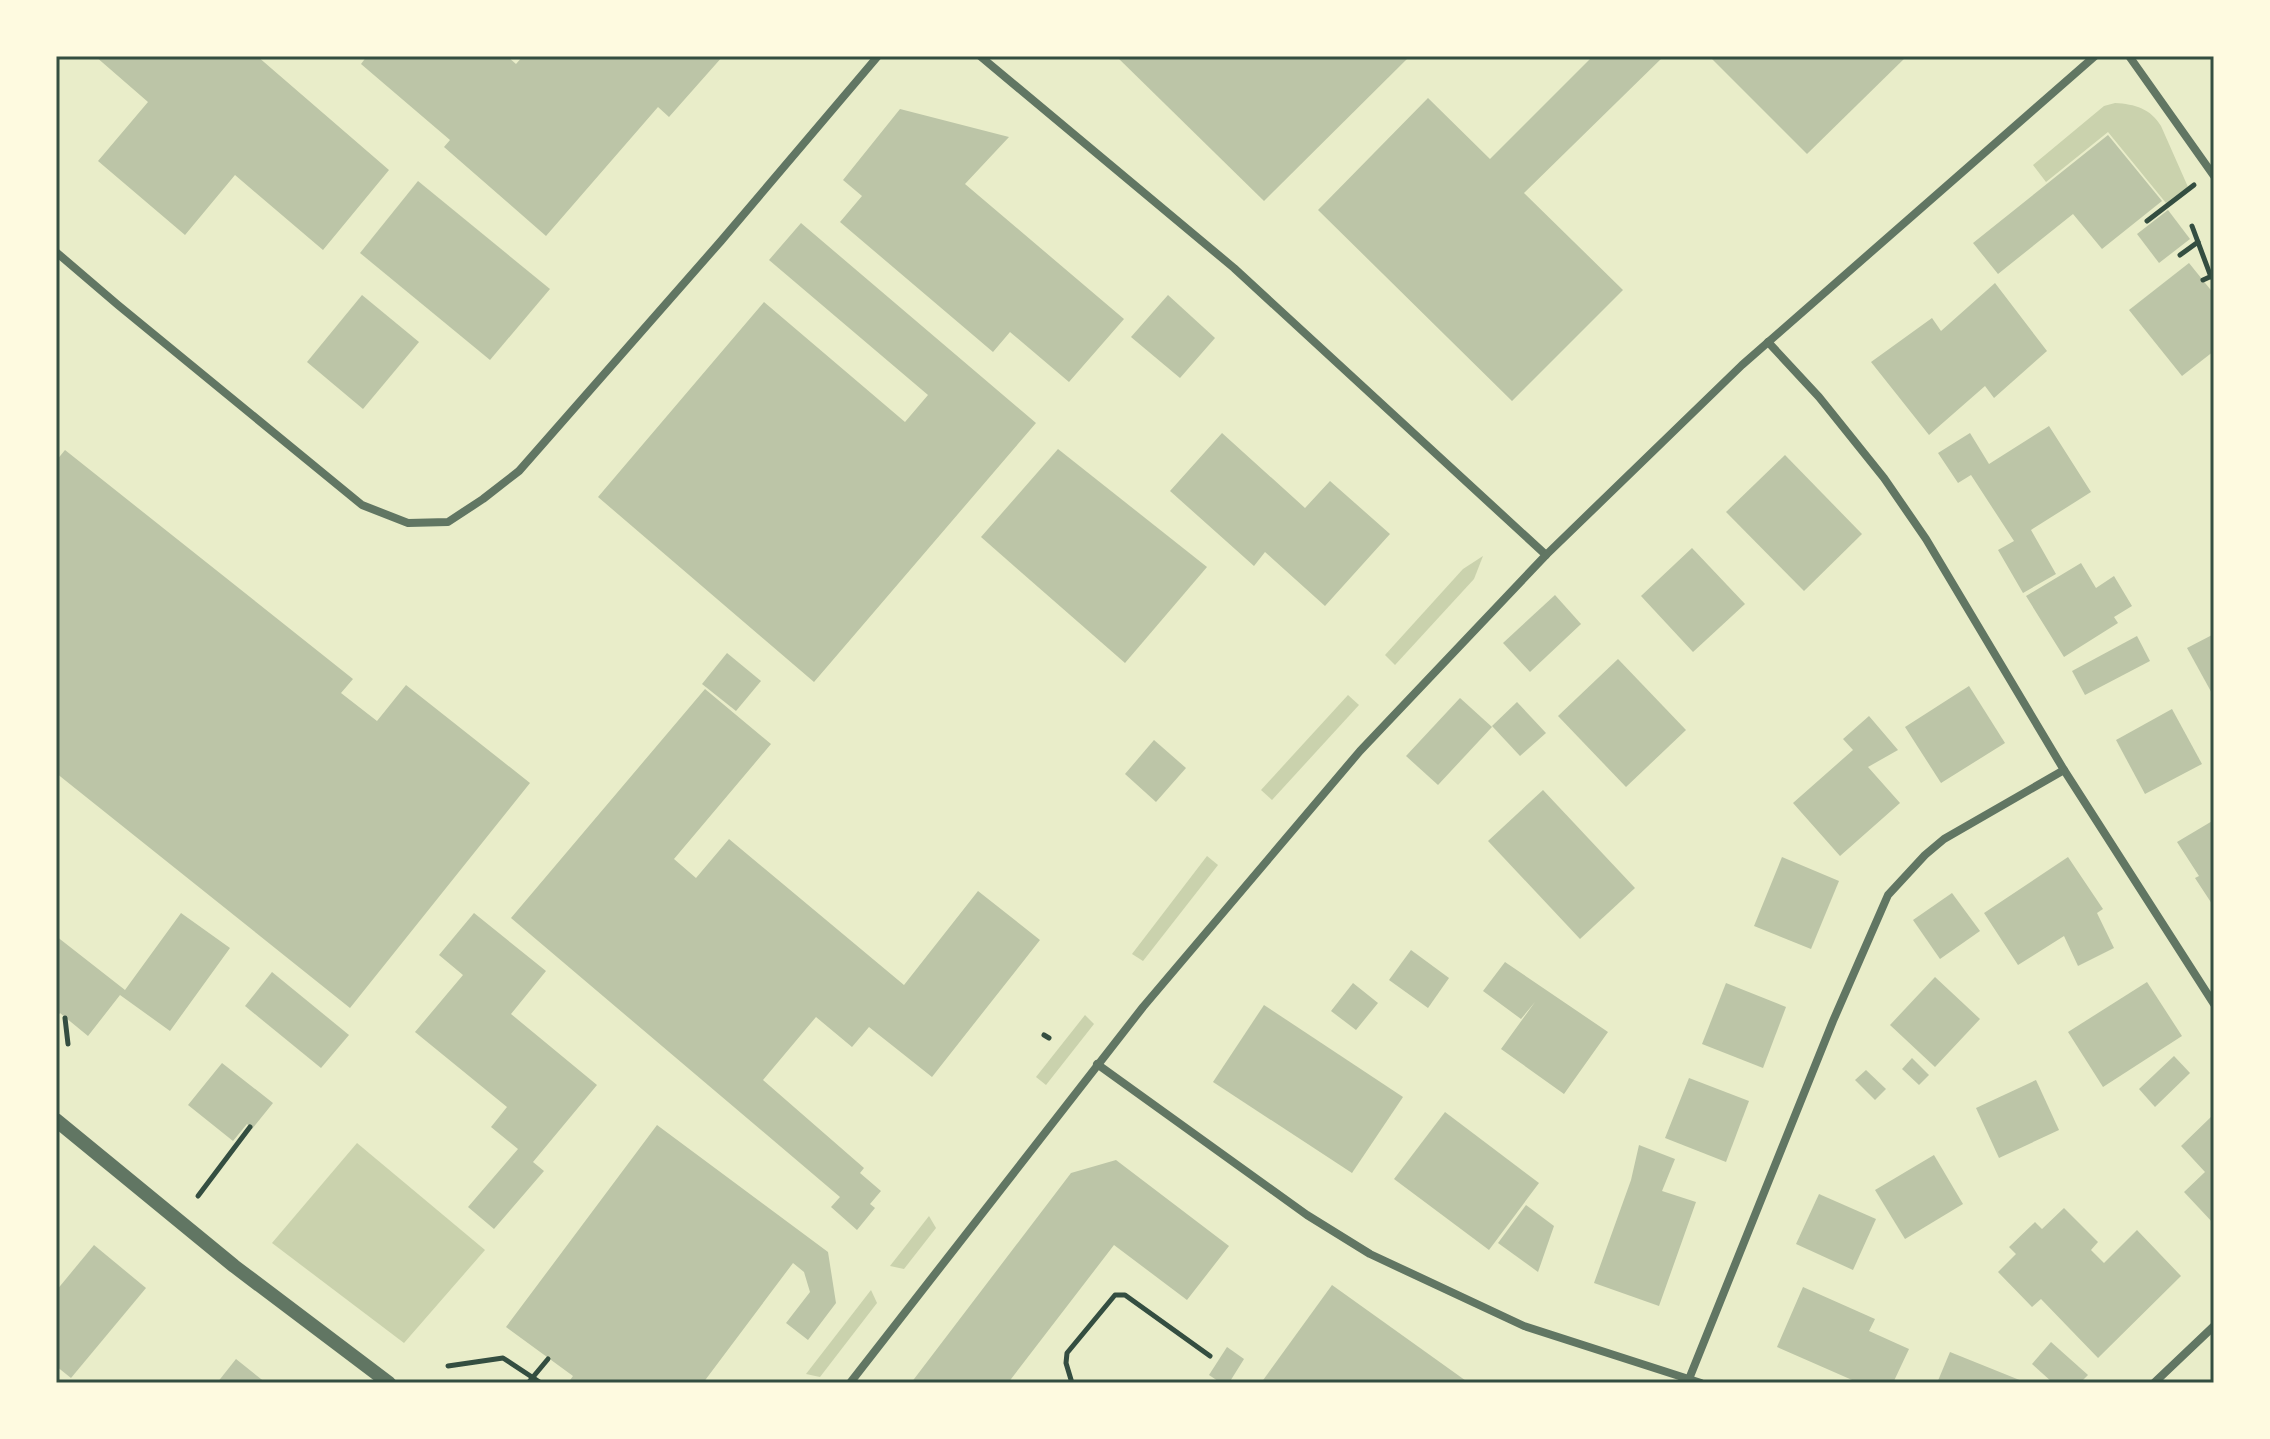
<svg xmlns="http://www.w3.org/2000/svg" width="2270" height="1439" font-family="Barlow,sans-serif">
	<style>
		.green { fill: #cad2ad }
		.building { fill: #bcc5a7 }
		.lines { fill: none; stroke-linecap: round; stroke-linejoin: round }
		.path { stroke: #344e41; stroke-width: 5 }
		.minor { stroke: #617663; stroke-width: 8 }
		.tertiary { stroke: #617663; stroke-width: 14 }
		.neatline { fill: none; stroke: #344e41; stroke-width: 3 }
	</style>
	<rect width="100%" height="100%" fill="#e9edc9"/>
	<g class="green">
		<path d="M2115,103C2135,104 2151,109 2161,126L2188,187L2166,203L2108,132L2046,182L2033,165L2104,106Z"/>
		<polygon points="1483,556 1474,579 1395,665 1385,655 1463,569"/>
		<polygon points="1348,695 1359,705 1272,800 1261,790"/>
		<polygon points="1207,856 1218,865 1143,961 1132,954"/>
		<polygon points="1085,1015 1094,1024 1046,1085 1036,1077"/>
		<polygon points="357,1143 485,1250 404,1343 272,1243"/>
		<polygon points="929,1216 936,1228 904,1269 890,1266"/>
		<polygon points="871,1290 877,1303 820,1377 806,1374"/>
	</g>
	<g class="building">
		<polygon points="95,56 257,56 389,170 323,250 235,175 185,235 98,161 148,102"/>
		<polygon points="367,56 507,56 516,64 523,56 723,56 669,117 658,107 546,236 444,147 450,140 361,64"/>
		<polygon points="1116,56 1410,56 1264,201"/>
		<polygon points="1593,56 1664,56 1524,193 1623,290 1512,401 1318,210 1428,98 1490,159"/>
		<polygon points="1709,56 1907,56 1807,154"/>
		<polygon points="900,109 1009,137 965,184 1124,319 1069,382 1010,332 993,352 840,222 862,196 843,180"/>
		<polygon points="2108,135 2162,201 2102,249 2073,214 1998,274 1973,243"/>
		<polygon points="418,181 550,289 490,360 360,253"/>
		<polygon points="2168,210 2190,239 2159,263 2137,234"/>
		<polygon points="801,223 1036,423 814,682 598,497 764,302 905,422 928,395 769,260"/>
		<polygon points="2189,263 2214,294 2214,351 2182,376 2129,310"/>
		<polygon points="1995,283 2047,351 1994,398 1985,386 1929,435 1871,362 1932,318 1941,331"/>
		<polygon points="362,295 419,342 363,409 307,362"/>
		<polygon points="1168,295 1215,338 1180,378 1131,337"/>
		<polygon points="2049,426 2091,492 2031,530 2056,574 2023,593 1998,550 2014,541 1971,475 1958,483 1938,453 1970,433 1989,464"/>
		<polygon points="1222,433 1305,508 1330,481 1390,534 1325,606 1265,552 1254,566 1170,491"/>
		<polygon points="1058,449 1207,567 1125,663 981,537"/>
		<polygon points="65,450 353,679 341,693 377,721 406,685 530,783 350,1008 56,773 56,461"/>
		<polygon points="1785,455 1862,534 1804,591 1726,512"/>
		<polygon points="1692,548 1745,604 1693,652 1641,596"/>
		<polygon points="2081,563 2096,588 2114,576 2132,606 2114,617 2118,623 2064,657 2026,596"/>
		<polygon points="1555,595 1581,624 1530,672 1503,643"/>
		<polygon points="2214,634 2214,697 2187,648"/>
		<polygon points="2137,636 2150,661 2085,695 2072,671"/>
		<polygon points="727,653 761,681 736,711 702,684"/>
		<polygon points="1618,659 1686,730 1626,787 1558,716"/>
		<polygon points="1969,686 2005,743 1941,783 1905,727"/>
		<polygon points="705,689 771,744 674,859 696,878 729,839 904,985 978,891 1040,940 932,1077 869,1027 852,1047 816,1017 763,1080 864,1168 860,1173 881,1191 870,1204 875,1208 857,1230 831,1207 840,1197 511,918"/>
		<polygon points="1460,698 1492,727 1438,785 1406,756"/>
		<polygon points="1517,702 1546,733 1520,756 1492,726"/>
		<polygon points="2172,709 2202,764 2145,794 2116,740"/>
		<polygon points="1869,716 1898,750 1868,767 1900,803 1840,856 1793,803 1853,750 1843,739"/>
		<polygon points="1154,740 1186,768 1156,802 1125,774"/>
		<polygon points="1543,790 1635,888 1580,939 1488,841"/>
		<polygon points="2214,820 2214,907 2195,878 2199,876 2177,842"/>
		<polygon points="1782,857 1839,881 1811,949 1754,926"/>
		<polygon points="2068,857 2103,909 2097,913 2114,948 2078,966 2064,936 2018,965 1984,913"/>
		<polygon points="1952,893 1980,931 1940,959 1913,920"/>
		<polygon points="181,913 230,948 170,1031 120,995 88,1036 60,1013 56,1018 56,936 125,990"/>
		<polygon points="474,913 546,971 511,1014 597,1085 533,1162 544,1171 494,1229 468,1207 518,1149 491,1127 507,1107 415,1032 463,975 439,955"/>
		<polygon points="1411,950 1449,978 1428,1008 1389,980"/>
		<polygon points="1505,962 1608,1032 1564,1094 1501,1049 1535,1002 1521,1019 1483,991"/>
		<polygon points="272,972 349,1035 321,1068 245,1006"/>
		<polygon points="1935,977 1980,1019 1935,1067 1890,1025"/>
		<polygon points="2147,982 2182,1036 2103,1087 2068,1032"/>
		<polygon points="1353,983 1378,1003 1356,1030 1331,1011"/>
		<polygon points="1726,983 1786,1007 1763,1068 1702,1044"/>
		<polygon points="1264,1005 1403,1097 1352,1173 1213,1082"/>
		<polygon points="2174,1056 2190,1073 2155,1107 2139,1089"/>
		<polygon points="1912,1058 1929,1075 1919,1085 1902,1069"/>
		<polygon points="222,1063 273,1103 252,1129 247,1124 233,1141 188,1105"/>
		<polygon points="1866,1070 1886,1089 1875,1100 1855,1080"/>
		<polygon points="1689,1078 1749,1101 1726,1162 1665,1138"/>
		<polygon points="2036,1080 2059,1130 1999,1158 1976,1108"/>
		<polygon points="1445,1112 1539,1183 1489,1250 1394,1179"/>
		<polygon points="2212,1116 2214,1118 2214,1224 2184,1192 2205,1172 2181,1146"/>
		<polygon points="657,1125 828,1252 836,1303 808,1340 786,1323 810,1292 804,1272 793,1263 703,1383 568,1383 573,1376 506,1327"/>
		<polygon points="1639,1145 1675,1159 1662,1191 1696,1202 1659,1306 1594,1283 1631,1180"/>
		<polygon points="1934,1155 1963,1204 1905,1239 1875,1190"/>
		<polygon points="1116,1160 1229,1246 1187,1300 1114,1245 1008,1383 911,1383 1071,1173"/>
		<polygon points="1819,1194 1876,1219 1853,1270 1796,1244"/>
		<polygon points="1526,1205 1554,1226 1538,1272 1498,1243"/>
		<polygon points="2064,1208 2098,1242 2091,1250 2104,1263 2137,1230 2181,1276 2098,1358 2041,1299 2032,1307 1998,1272 2016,1254 2009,1247 2035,1222 2042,1229"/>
		<polygon points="94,1245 146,1288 71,1378 56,1366 56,1291"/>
		<polygon points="1332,1285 1469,1383 1261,1383"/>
		<polygon points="1803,1287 1875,1319 1869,1331 1909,1349 1893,1383 1859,1383 1777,1347"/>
		<polygon points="2051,1342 2088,1375 2080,1383 2053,1383 2032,1364"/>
		<polygon points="1227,1347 1244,1359 1229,1383 1221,1383 1209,1375"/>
		<polygon points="1950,1352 2027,1383 1937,1383"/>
		<polygon points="236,1359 266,1383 217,1383"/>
	</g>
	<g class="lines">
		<g class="path">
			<polyline points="2147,221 2194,185"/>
			<polyline points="2192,226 2211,277"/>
			<polyline points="2180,255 2198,242"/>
			<polyline points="2203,280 2214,275"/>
			<polyline points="65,1018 68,1044"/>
			<polyline points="1044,1035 1049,1038"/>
			<polyline points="198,1196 250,1127"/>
			<polyline points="448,1366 503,1358 541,1383"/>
			<polyline points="528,1383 548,1359"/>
			<polyline points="1072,1383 1066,1363 1067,1353 1115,1295 1125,1295 1210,1356"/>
		</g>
		<g class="minor">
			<polyline points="980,56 1234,268 1546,555"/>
			<polyline points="2129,56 2214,176"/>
			<polyline points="56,252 118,305 362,505 408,523 448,522 483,499 519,471 721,241 878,56"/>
			<polyline points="1768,342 1819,397 1884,478 1926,539 2064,770 2214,1004"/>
			<polyline points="1097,1064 1307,1215 1370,1254 1524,1326 1701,1383"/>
			<polyline points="1689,1379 1833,1021 1888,895 1925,855 1944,839 2064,770"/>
			<polyline points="850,1383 1143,1007 1360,751 1546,555 1742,365 2095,56"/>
			<polyline points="2154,1383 2214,1326"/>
		</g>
		<polyline class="tertiary" points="56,1120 234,1266 389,1383"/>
	</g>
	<rect width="2270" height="1439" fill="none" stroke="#fefae0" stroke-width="116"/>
	<rect x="58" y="58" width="2154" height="1323" class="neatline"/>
</svg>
